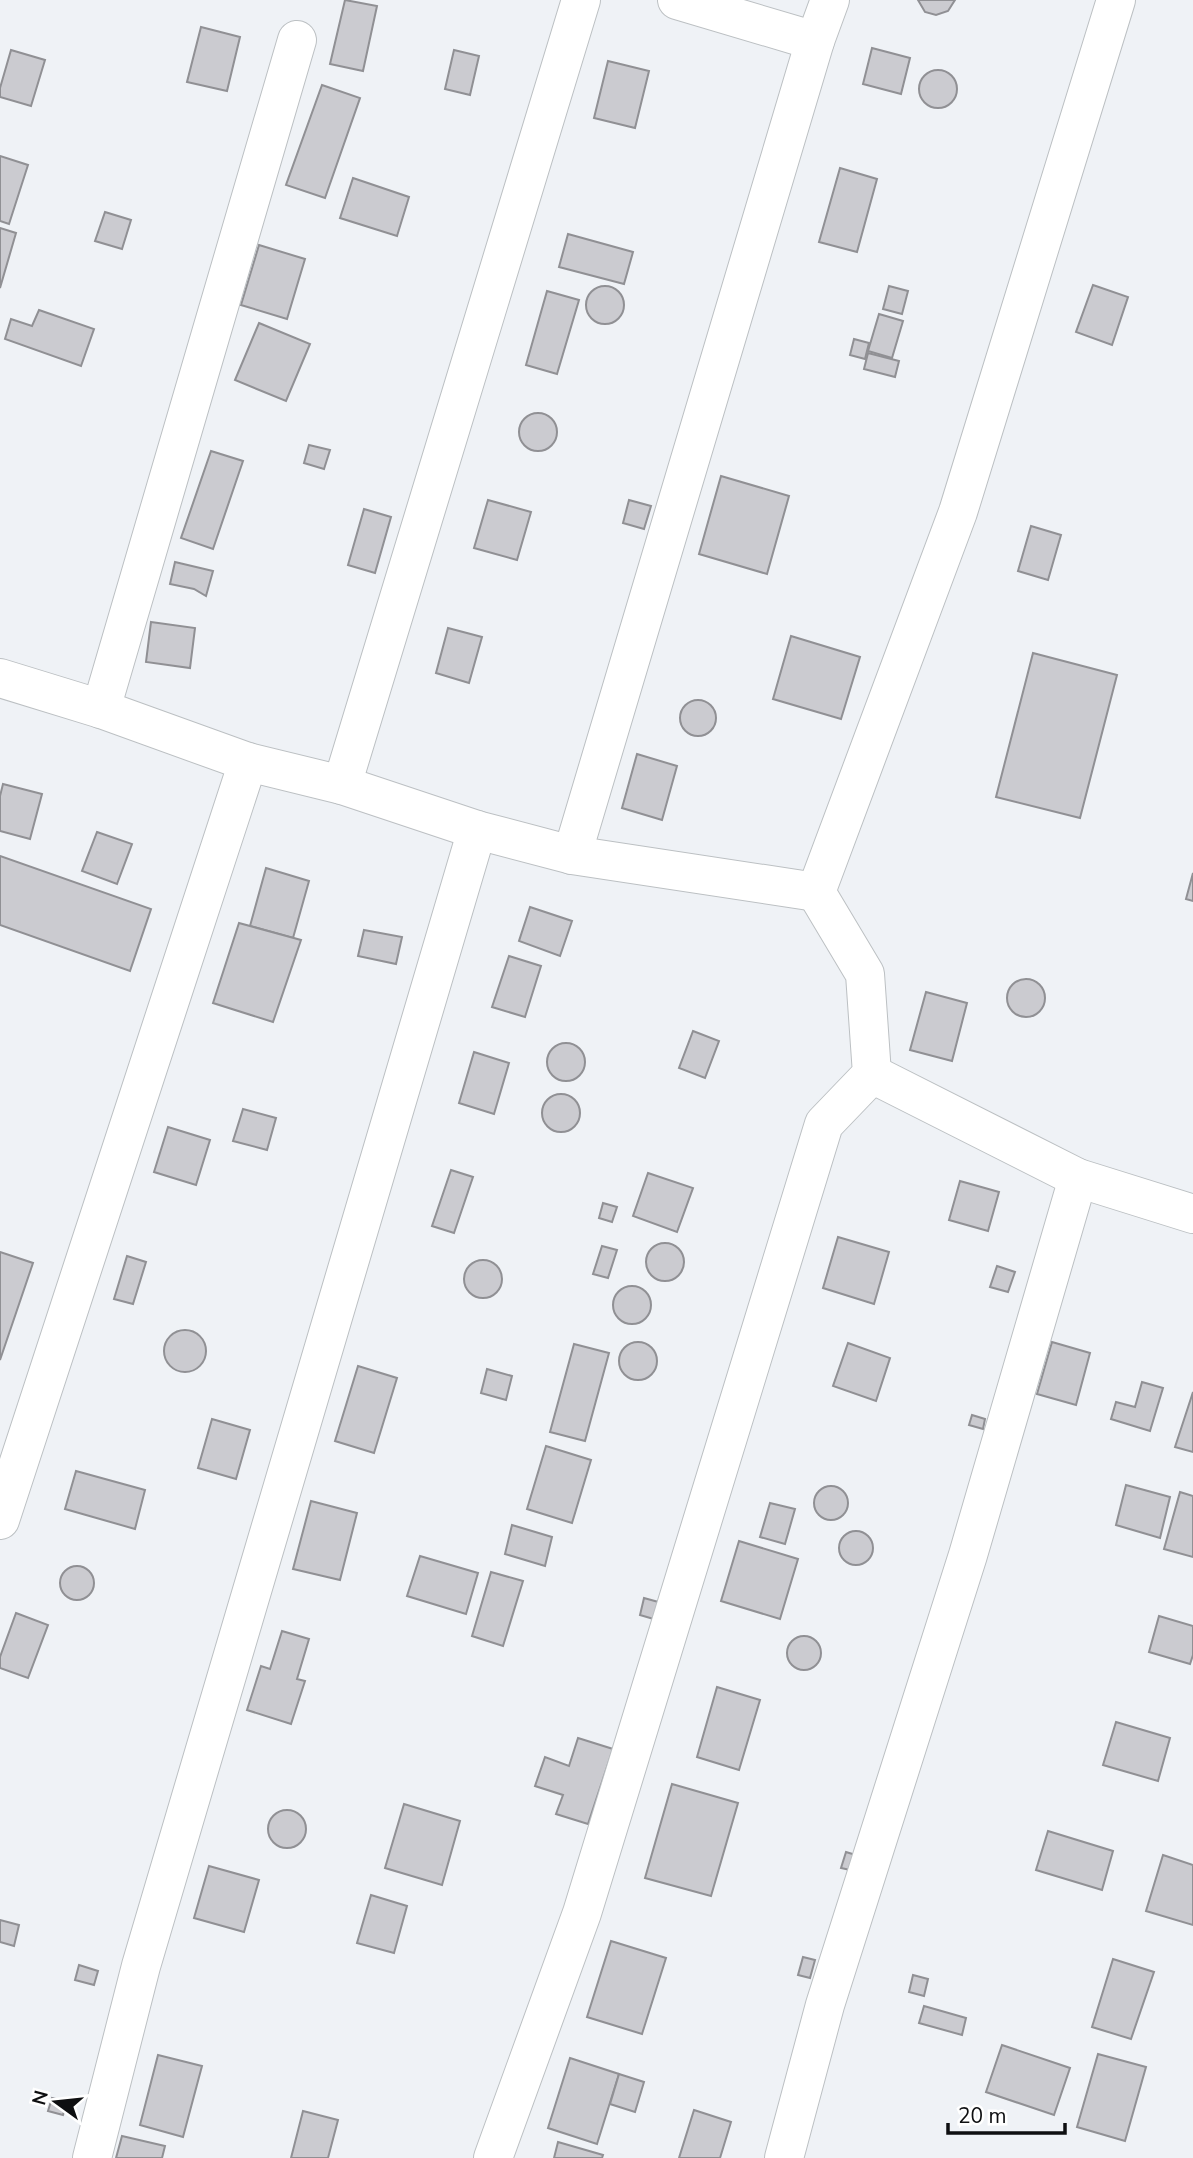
<svg xmlns="http://www.w3.org/2000/svg" width="1193" height="2158" font-family="'Nunito Sans',sans-serif">
	<style>
		.building { fill: #cbcbd0; stroke: #909094; stroke-width: 2 }
		.lines { fill: none; stroke-linecap: round; stroke-linejoin: round }
		.minor-casing { stroke: #bcc0c3; stroke-width: 40 }
		.minor { stroke: #fff; stroke-width: 38 }
	</style>
	<rect width="100%" height="100%" fill="#eff2f6"/>
	<g class="building">
		<polygon points="345,0 377,6 363,71 330,64"/>
		<polygon points="918,0 955,0 948,11 936,15 925,12"/>
		<polygon points="201,27 240,37 227,91 187,82"/>
		<polygon points="872,48 910,58 901,94 863,84"/>
		<polygon points="11,50 45,60 31,106 0,97 0,88"/>
		<polygon points="454,50 479,56 470,95 445,89"/>
		<polygon points="608,61 649,71 635,128 594,118"/>
		<circle cx="938" cy="89" r="19"/>
		<polygon points="322,85 360,98 325,198 286,185"/>
		<polygon points="0,156 28,165 9,224 0,221"/>
		<polygon points="840,168 877,179 857,252 819,242"/>
		<polygon points="353,178 409,197 397,236 340,218"/>
		<polygon points="105,212 131,220 122,249 95,241"/>
		<polygon points="0,228 16,233 0,288"/>
		<polygon points="568,234 633,252 624,284 559,267"/>
		<polygon points="259,245 305,259 287,319 241,305"/>
		<polygon points="1093,285 1128,297 1112,345 1076,332"/>
		<polygon points="889,286 908,291 902,314 883,309"/>
		<circle cx="605" cy="305" r="19"/>
		<polygon points="547,291 579,300 557,374 526,365"/>
		<polygon points="39,310 94,329 81,366 5,339 11,319 32,326"/>
		<polygon points="879,314 903,321 892,358 868,351"/>
		<polygon points="259,323 310,344 286,401 235,380"/>
		<polygon points="854,339 869,343 865,359 850,355"/>
		<polygon points="868,353 899,361 895,377 864,369"/>
		<circle cx="538" cy="432" r="19"/>
		<polygon points="309,445 330,450 324,469 304,463"/>
		<polygon points="211,451 243,461 213,549 181,538"/>
		<polygon points="721,476 789,496 767,574 699,554"/>
		<polygon points="488,500 531,512 517,560 474,548"/>
		<polygon points="629,500 651,506 644,529 623,523"/>
		<polygon points="364,509 391,517 375,573 348,565"/>
		<polygon points="1031,526 1061,535 1048,580 1018,571"/>
		<polygon points="175,562 213,571 206,596 194,589 170,584"/>
		<polygon points="151,622 195,628 190,668 146,662"/>
		<polygon points="448,628 482,637 469,683 436,673"/>
		<polygon points="791,636 860,657 841,719 773,699"/>
		<polygon points="1033,653 1117,675 1080,818 996,797"/>
		<circle cx="698" cy="718" r="18"/>
		<polygon points="637,754 677,766 662,820 622,808"/>
		<polygon points="3,784 42,794 30,839 0,831 0,796"/>
		<polygon points="97,832 132,844 117,884 82,871"/>
		<polygon points="0,856 151,909 130,971 0,925"/>
		<polygon points="266,868 309,881 293,938 250,926"/>
		<polygon points="1193,873 1193,901 1186,899"/>
		<polygon points="530,907 572,921 560,956 519,941"/>
		<polygon points="239,923 301,940 273,1022 213,1003"/>
		<polygon points="364,930 402,937 396,964 358,956"/>
		<polygon points="509,956 541,966 525,1017 492,1007"/>
		<circle cx="1026" cy="998" r="19"/>
		<polygon points="926,992 967,1003 952,1061 910,1050"/>
		<polygon points="693,1031 719,1041 705,1078 679,1068"/>
		<circle cx="566" cy="1062" r="19"/>
		<polygon points="474,1052 509,1063 494,1114 459,1103"/>
		<circle cx="561" cy="1113" r="19"/>
		<polygon points="243,1109 276,1118 267,1150 233,1141"/>
		<polygon points="168,1127 210,1140 196,1185 154,1172"/>
		<polygon points="451,1170 473,1177 454,1233 432,1226"/>
		<polygon points="648,1173 693,1188 677,1232 633,1216"/>
		<polygon points="960,1181 999,1192 988,1231 949,1220"/>
		<polygon points="603,1203 617,1207 612,1222 599,1218"/>
		<polygon points="838,1237 889,1252 874,1304 823,1288"/>
		<circle cx="665" cy="1262" r="19"/>
		<polygon points="602,1246 617,1250 608,1278 593,1274"/>
		<polygon points="0,1252 33,1263 0,1360"/>
		<polygon points="127,1256 146,1262 133,1304 114,1299"/>
		<circle cx="483" cy="1279" r="19"/>
		<polygon points="997,1266 1015,1272 1008,1292 990,1287"/>
		<circle cx="632" cy="1305" r="19"/>
		<circle cx="185" cy="1351" r="21"/>
		<polygon points="1052,1342 1090,1353 1076,1405 1037,1394"/>
		<circle cx="638" cy="1361" r="19"/>
		<polygon points="848,1343 890,1358 876,1401 833,1386"/>
		<polygon points="574,1344 609,1353 585,1441 550,1432"/>
		<polygon points="358,1366 397,1378 374,1453 335,1441"/>
		<polygon points="487,1369 512,1376 506,1400 481,1393"/>
		<polygon points="1142,1382 1163,1388 1150,1431 1111,1419 1116,1402 1135,1407"/>
		<polygon points="1193,1392 1193,1452 1175,1447"/>
		<polygon points="972,1415 985,1419 983,1429 969,1425"/>
		<polygon points="212,1419 250,1430 236,1479 198,1468"/>
		<polygon points="546,1446 591,1460 572,1523 527,1509"/>
		<polygon points="76,1471 145,1490 135,1529 65,1509"/>
		<polygon points="1126,1485 1170,1497 1160,1538 1116,1525"/>
		<circle cx="831" cy="1503" r="17"/>
		<polygon points="1180,1492 1193,1496 1193,1557 1164,1549"/>
		<polygon points="311,1501 357,1513 340,1580 293,1569"/>
		<polygon points="770,1503 795,1509 785,1544 760,1537"/>
		<polygon points="512,1525 552,1537 545,1566 505,1554"/>
		<circle cx="856" cy="1548" r="17"/>
		<polygon points="739,1541 798,1559 780,1619 721,1601"/>
		<polygon points="420,1556 478,1573 466,1614 407,1596"/>
		<circle cx="77" cy="1583" r="17"/>
		<polygon points="491,1572 523,1581 503,1646 472,1636"/>
		<polygon points="644,1598 662,1603 657,1620 640,1615"/>
		<polygon points="16,1613 48,1625 28,1678 0,1668 0,1657"/>
		<polygon points="1159,1616 1193,1626 1193,1655 1190,1664 1149,1652"/>
		<polygon points="282,1631 309,1639 297,1679 305,1681 291,1724 247,1710 261,1666 270,1669"/>
		<circle cx="804" cy="1653" r="17"/>
		<polygon points="717,1687 760,1700 739,1770 697,1757"/>
		<polygon points="1116,1722 1170,1738 1158,1781 1103,1765"/>
		<polygon points="578,1738 613,1749 588,1824 556,1814 563,1795 535,1786 545,1757 569,1766"/>
		<polygon points="672,1784 738,1803 711,1896 645,1878"/>
		<polygon points="404,1804 460,1821 442,1885 385,1868"/>
		<circle cx="287" cy="1829" r="19"/>
		<polygon points="1048,1831 1113,1851 1102,1890 1036,1870"/>
		<polygon points="846,1852 859,1856 855,1871 841,1868"/>
		<polygon points="1163,1855 1193,1865 1193,1925 1146,1911"/>
		<polygon points="209,1866 259,1880 244,1932 194,1918"/>
		<polygon points="371,1895 407,1906 394,1953 357,1943"/>
		<polygon points="0,1920 19,1925 14,1946 0,1942"/>
		<polygon points="611,1941 666,1958 642,2034 587,2017"/>
		<polygon points="803,1957 815,1960 810,1978 798,1975"/>
		<polygon points="1113,1959 1154,1972 1131,2039 1092,2027"/>
		<polygon points="79,1965 98,1971 94,1985 75,1980"/>
		<polygon points="913,1975 928,1979 924,1996 909,1992"/>
		<polygon points="924,2006 966,2018 962,2035 919,2023"/>
		<polygon points="1002,2045 1070,2068 1054,2115 986,2092"/>
		<polygon points="1098,2054 1146,2067 1125,2141 1077,2127"/>
		<polygon points="158,2055 202,2066 183,2137 140,2125"/>
		<polygon points="570,2058 619,2074 597,2144 548,2128"/>
		<polygon points="619,2074 644,2082 635,2112 610,2104"/>
		<polygon points="52,2098 67,2102 63,2115 48,2111"/>
		<polygon points="694,2110 731,2122 720,2158 679,2158"/>
		<polygon points="303,2111 338,2120 328,2158 291,2158"/>
		<polygon points="122,2136 165,2146 162,2158 116,2158"/>
		<polygon points="558,2142 603,2155 602,2158 554,2158"/>
	</g>
	<g class="lines">
		<g class="minor-casing">
			<g id="minor">
				<polyline points="677,0 815,41"/>
				<polyline points="0,678 101,709 248,762 342,785 477,830 572,855 816,892"/>
				<polyline points="101,709 297,40"/>
				<polyline points="342,785 581,0"/>
				<polyline points="572,855 815,41 830,0"/>
				<polyline points="816,892 958,512 1116,0"/>
				<polyline points="872,1074 1078,1178 1193,1214"/>
				<polyline points="0,1520 248,762"/>
				<polyline points="92,2158 141,1966 477,830"/>
				<polyline points="493,2158 582,1913 824,1124 872,1074 865,974 816,892"/>
				<polyline points="784,2158 825,2005 968,1555 1078,1178"/>
			</g>
		</g>
		<use href="#minor" class="minor"/>
	</g>
	<g transform="translate(56 2102) rotate(285)" stroke="#ffffff" stroke-width="5" paint-order="stroke">
	<path d="M0-5L12 26L0 18L-12 26Z" fill="#0e0f11"/>
	<text y="-10" font-size="19" font-weight="bold" text-anchor="middle" fill="#0e0f11">N</text>
	</g>
	<path d="M948 2123v10h117v-10" fill="none" stroke="#0e0f11" stroke-width="3.5"/>
	<text x="958" y="2123" font-size="21" fill="#0e0f11" stroke="#ffffff" stroke-width="5" paint-order="stroke">20 m</text>
</svg>
